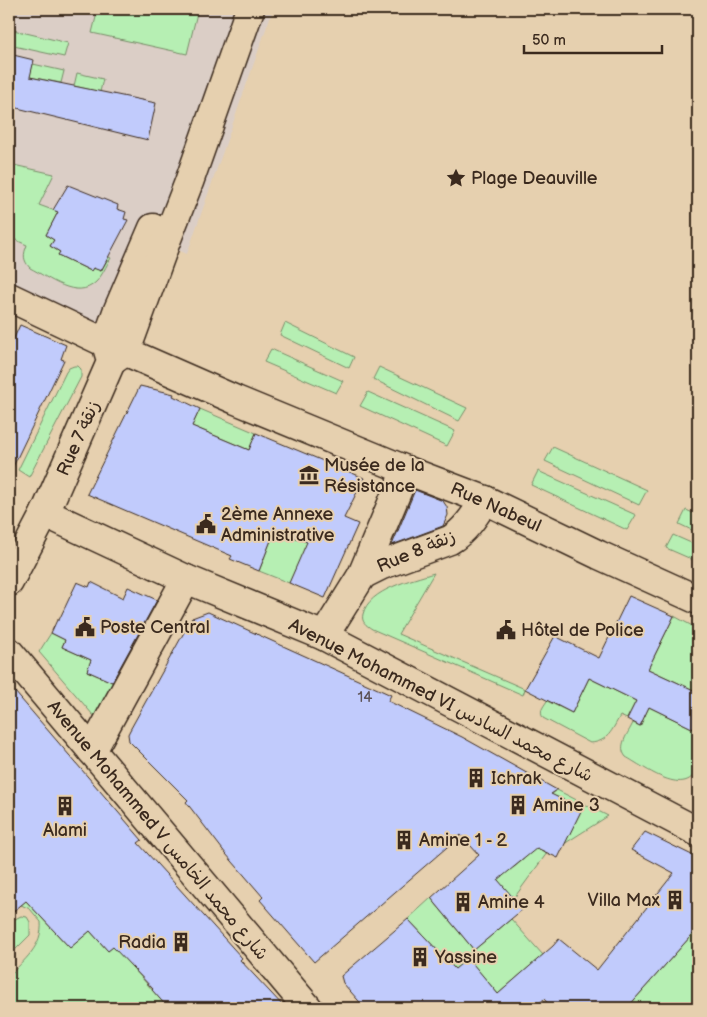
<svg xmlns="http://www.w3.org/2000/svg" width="707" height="1017" font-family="'Balsamiq Sans','Playpen Sans Arabic',sans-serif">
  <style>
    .built { fill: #dbcec6 }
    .green { fill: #b6efb3; stroke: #788c68 }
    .building { fill: #c1cbfc; stroke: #3b2a1e }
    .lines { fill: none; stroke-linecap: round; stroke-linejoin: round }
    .minor-casing { stroke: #3b2a1e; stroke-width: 31 }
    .minor { stroke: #e6d0af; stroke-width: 28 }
    .labels { text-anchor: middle; stroke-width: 4; stroke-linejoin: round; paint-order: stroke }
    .number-label { font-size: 15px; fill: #5c5256 }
    .poi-label { font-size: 18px; fill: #3b2a1e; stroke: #e6d0af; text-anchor: start }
    .street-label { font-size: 18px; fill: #3b2a1e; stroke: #e6d0af }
  </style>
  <rect width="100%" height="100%" fill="#e6d0af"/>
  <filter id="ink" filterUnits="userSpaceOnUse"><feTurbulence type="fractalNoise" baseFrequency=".02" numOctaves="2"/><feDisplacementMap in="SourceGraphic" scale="10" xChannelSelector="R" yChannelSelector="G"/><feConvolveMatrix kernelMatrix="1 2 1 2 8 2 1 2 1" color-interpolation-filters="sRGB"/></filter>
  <g filter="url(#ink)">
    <!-- built -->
    <path class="built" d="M9,9H273L187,254L165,244L126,351L9,297Z"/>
    <!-- green -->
    <g class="green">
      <path d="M98,9H198L187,54L92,33Z"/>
      <path d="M9,29L68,43L64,57L9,45Z"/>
      <path d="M33,64L64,71L61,83L29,77Z"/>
      <path d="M77,73L103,79L100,92L74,86Z"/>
      <path d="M9,164L54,174L39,205L58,212L46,235L54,240L50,246L60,252L58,255L91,271L93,267L101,271L109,257L111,258C106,266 102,276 96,282C77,301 48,277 30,268C23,260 23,255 27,245L9,237Z"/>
      <path d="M285,323L354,357L349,368L280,335Z"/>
      <path d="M271,349L343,381L336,393L264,362Z"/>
      <path d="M74,366H78L81,369V377L29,477L18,470L66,372L69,368Z"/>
      <path d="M379,367L467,408L459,421L373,379Z"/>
      <path d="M368,392L455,431L447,446L360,406Z"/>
      <path d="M200,409L256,433L249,450L192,426Z"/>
      <path d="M553,447L647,490L639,505L545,461Z"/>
      <path d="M538,471L636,515L627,530L531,485Z"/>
      <path d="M686,510L698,515V533L679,524Z"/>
      <path d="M275,530L315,545L289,583L259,571Z"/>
      <path d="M673,535L698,546V562L666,548Z"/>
      <path d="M434,573L398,634L525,689L523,695L372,629C366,625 361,622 363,614C369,589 412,580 434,573Z"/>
      <path d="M674,616L698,629V692L648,669Z"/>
      <path d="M51,633L65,640L62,647L91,660L87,671L119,685L98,716L93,715L39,652Z"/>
      <path d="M589,678L636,701L627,719L620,716C612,730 608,742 590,743L543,718C539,711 543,707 547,701L572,713Z"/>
      <path d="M649,707L698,731C698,742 701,757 698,766C688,801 644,767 626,757C617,746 628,734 633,723L640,726Z"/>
      <path d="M557,790L608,816L564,844L582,809L554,796L530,845L547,853L514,898L498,910V880L509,864L513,868L524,859L506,833Z"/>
      <path d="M431,898L474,950L511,919L543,955L498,994L468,959L455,969L408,919Z"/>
      <path d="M26,901L70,948L90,931L108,951L114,946L168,1008H9V976C24,960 43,946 41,922L30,909L21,905Z"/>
      <path d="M21,916L27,917L30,922V935L9,956V922Z"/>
      <path d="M698,928V1008H627Z"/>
    </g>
    <!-- building -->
    <g class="building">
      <path d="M9,54L34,60L30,77L156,103L148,140L9,106Z"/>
      <path d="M68,185L118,205L117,209L126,212L124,219L128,220L101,271L93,268L91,271L58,255L60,252L50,246L54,240L46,235L58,212L53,210Z"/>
      <path d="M20,325L66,345L61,359L64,360L9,475V349Z"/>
      <path d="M140,386L174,394L173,396L200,409L192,426L249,450L256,433L364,478L344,518L358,524L325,598L289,583L307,542L275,530L259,571L230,559L232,556L87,494Z"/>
      <path d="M415,490L443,501L447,507L448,515L443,526L392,545Z"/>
      <path d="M77,582L89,587L91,582L123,598L128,587L157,600L112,682L87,671L91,660L62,647L65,640L51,633L57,620H59Z"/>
      <path d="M629,596L674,616L648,669L698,692V731L649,707L640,726L627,719L636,701L589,678L572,713L525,689L555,636L599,658Z"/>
      <path d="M208,612L391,695L388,701L462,737L557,790L551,794L582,809L558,858L537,848L498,880L523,909L474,950L431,898L479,855L461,835L314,962L260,900L263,897L226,854L186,802L188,800L129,741L128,734L130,730L192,618Z"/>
      <path d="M9,685L142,840L138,843L242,958L240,960L285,1008H168L152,990L153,989L113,947L108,951L90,931L70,948L26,901L9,915Z"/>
      <path d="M645,832L698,858V928L627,1008H552L544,999L534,1008H365L343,983L341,976L408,919L455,969L468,958L498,994L553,946L559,939L597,970L674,873L631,850Z"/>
    </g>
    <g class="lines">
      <defs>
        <g id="minor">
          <path d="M9,297L106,343L236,400L406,470L485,500L599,555L698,600"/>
          <path d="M111,361L106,343L117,312L153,228"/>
          <path d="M112,361L126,351L165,244L189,182L250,9"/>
          <path d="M45,513L186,579L324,636L698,832"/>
          <path d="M362,575L382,565L450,540C466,530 475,515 485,500"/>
          <path d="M9,582L45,513L111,362"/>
          <path d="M324,636L362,575L406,470"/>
          <path d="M9,652L308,1008"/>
          <path d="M92,751L186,579"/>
        </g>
      </defs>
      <!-- minor casing -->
      <use href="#minor" class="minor-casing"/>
      <!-- minor -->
      <use href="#minor" class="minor"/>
    </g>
  </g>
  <!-- icons -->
  <defs>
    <symbol id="sight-bare" viewBox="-9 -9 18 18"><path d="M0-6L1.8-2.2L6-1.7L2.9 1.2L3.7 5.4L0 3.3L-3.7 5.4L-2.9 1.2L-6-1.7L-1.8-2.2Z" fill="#3b2a1e" stroke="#e6d0af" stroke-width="2.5" paint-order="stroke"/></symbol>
    <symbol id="museum-bare" viewBox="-9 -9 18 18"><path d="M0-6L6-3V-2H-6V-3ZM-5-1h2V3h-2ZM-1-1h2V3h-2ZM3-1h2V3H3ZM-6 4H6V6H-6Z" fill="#3b2a1e" stroke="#e6d0af" stroke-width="2.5" paint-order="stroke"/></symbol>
    <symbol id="civic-bare" viewBox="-9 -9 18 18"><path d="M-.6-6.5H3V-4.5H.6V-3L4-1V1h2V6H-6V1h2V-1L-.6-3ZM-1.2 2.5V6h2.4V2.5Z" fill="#3b2a1e" stroke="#e6d0af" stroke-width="2.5" paint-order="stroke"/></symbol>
    <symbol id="building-bare" viewBox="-9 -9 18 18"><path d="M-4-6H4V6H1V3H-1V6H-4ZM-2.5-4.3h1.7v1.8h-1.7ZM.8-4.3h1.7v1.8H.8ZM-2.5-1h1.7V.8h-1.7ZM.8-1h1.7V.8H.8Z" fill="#3b2a1e" stroke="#e6d0af" stroke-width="2.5" paint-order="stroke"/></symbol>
  </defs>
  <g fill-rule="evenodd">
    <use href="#sight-bare" x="442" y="164" width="28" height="28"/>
    <use href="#museum-bare" x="295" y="461" width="28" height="28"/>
    <use href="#civic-bare" x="192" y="510" width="28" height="28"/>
    <use href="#civic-bare" x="71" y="613" width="28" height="28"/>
    <use href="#civic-bare" x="492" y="616" width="28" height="28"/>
    <use href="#building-bare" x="462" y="764" width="28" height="28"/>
    <use href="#building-bare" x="504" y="791" width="28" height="28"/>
    <use href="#building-bare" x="51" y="792" width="28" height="28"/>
    <use href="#building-bare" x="390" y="826" width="28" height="28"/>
    <use href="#building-bare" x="661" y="886" width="28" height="28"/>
    <use href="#building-bare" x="449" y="888" width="28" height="28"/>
    <use href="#building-bare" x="167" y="928" width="28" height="28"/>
    <use href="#building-bare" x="406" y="943" width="28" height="28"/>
  </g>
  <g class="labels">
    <!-- number labels -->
    <g class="number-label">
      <text x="365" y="702">14</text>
    </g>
    <!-- poi labels -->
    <g class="poi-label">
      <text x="471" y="184">Plage Deauville</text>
      <text x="324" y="471">Musée de la<tspan x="324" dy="21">Résistance</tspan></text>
      <text x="221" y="520">2ème Annexe<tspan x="221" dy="21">Administrative</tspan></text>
      <text x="100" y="633">Poste Central</text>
      <text x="521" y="636">Hôtel de Police</text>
      <text x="491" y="784">Ichrak</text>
      <text x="533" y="811">Amine 3</text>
      <text x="65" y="836" text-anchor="middle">Alami</text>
      <text x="419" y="846">Amine 1 - 2</text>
      <text x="660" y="906" text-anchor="end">Villa Max</text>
      <text x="478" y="908">Amine 4</text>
      <text x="166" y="948" text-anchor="end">Radia</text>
      <text x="435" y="963">Yassine</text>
    </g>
    <!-- street labels -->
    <g class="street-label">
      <text transform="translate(78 438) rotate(-66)" y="6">Rue 7 زنقة</text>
      <text transform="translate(496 507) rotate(24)" y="6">Rue Nabeul</text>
      <text transform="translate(416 551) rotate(-23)" y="6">Rue 8 زنقة</text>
      <text transform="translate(441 700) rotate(27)" y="6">Avenue Mohammed VI شارع محمد السادس</text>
      <text transform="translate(158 830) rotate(50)" y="6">Avenue Mohammed V شارع محمد الخامس</text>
    </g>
  </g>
  <!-- margin -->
  <rect width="707" height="1017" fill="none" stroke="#e6d0af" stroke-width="30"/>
  <rect x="15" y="15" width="677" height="987" fill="none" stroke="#3b2a1e" stroke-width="2" filter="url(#ink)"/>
  <!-- scale -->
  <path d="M524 45v8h138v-8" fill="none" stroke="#3b2a1e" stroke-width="2.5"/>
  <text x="532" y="45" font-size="15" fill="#3b2a1e" stroke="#e6d0af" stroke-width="4" paint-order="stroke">50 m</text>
</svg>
